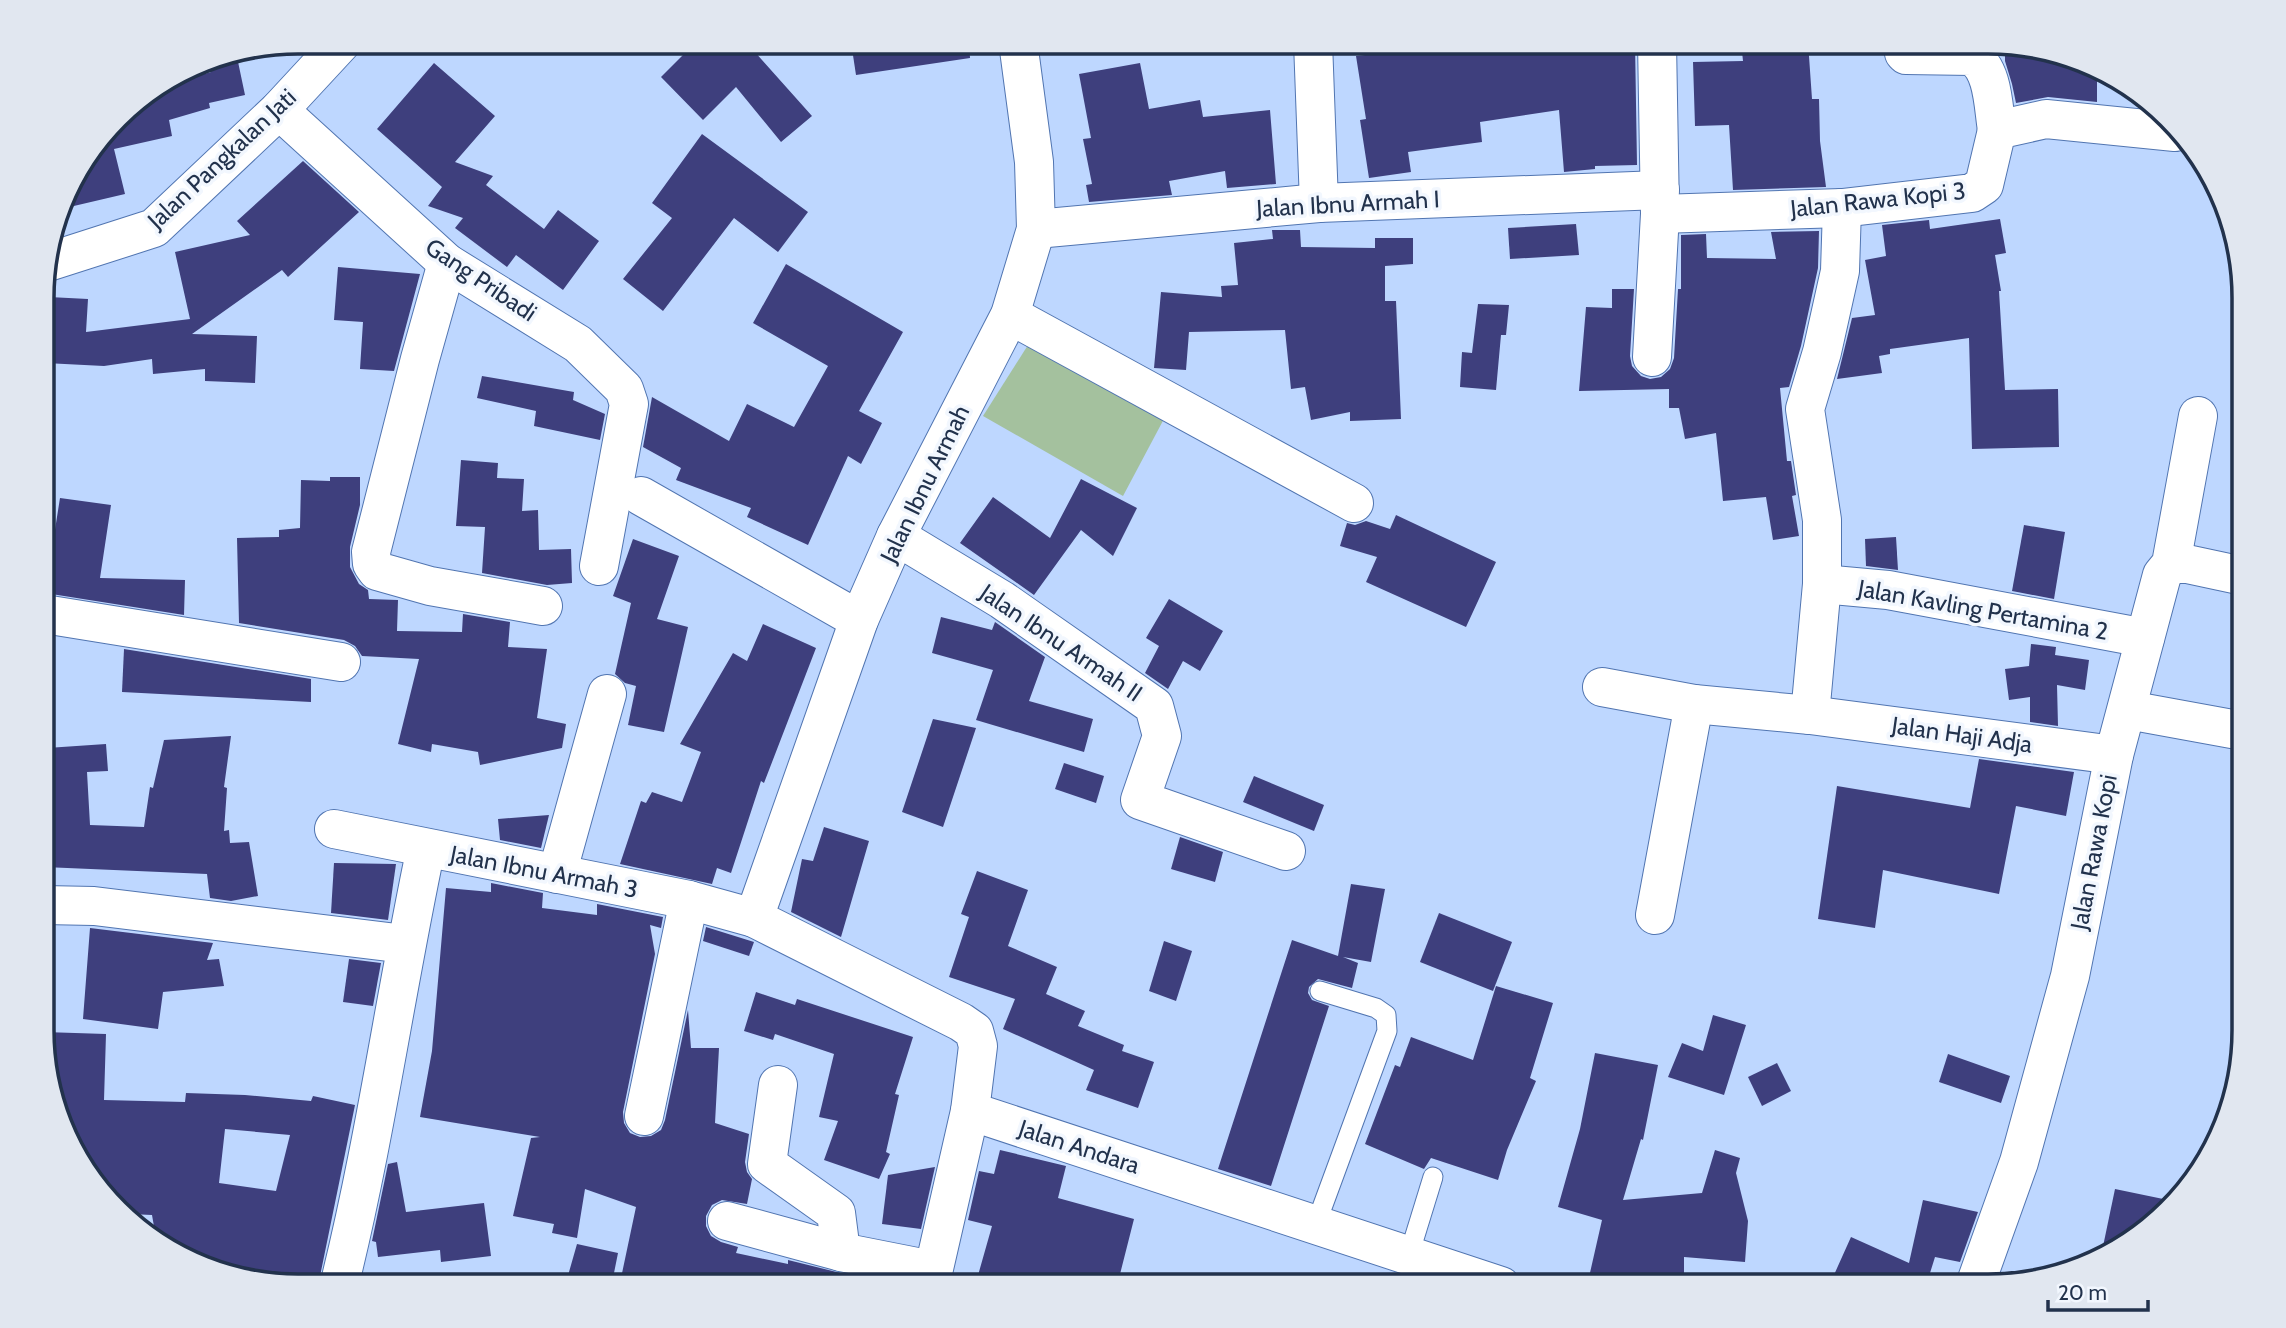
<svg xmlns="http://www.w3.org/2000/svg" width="2286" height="1328" font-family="Cabin,sans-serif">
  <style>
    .garden { fill: #a4c19e }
    .building { fill: #3e3f7d; fill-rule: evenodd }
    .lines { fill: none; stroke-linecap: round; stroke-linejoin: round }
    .service-casing { stroke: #5175b1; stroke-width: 21 }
    .minor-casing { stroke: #5175b1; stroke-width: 40 }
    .tertiary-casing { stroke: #5175b1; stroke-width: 40 }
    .secondary-casing { stroke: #5175b1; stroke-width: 40 }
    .service { stroke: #fff; stroke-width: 19 }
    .minor { stroke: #fff; stroke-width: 38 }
    .tertiary { stroke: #fff; stroke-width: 38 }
    .secondary { stroke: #fff; stroke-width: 38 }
    .labels { text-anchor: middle; stroke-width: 7; stroke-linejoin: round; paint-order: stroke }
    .street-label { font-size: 24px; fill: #22324c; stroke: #f2f7fe }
    .rim { fill: none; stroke: #22324c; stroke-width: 3.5 }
  </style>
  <rect width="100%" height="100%" fill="#bed7ff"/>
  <!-- garden -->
  <path class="garden" d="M1028,345L1165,417L1123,496L983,416Z"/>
  <!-- building -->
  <g class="building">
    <path d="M696,42H746L812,116L781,142L736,87L703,120L661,77Z"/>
    <path d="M851,42H969L970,58L856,75Z"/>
    <path d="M1363,42H1402L1404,51L1470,42H1635L1637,165L1595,166V169L1564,172L1559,110L1480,122L1482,142L1408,152L1411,172L1369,178L1360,120L1366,119L1356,56L1365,55Z"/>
    <path d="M1741,42H1808L1812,99H1819L1820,141L1826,187L1733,190L1729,125L1695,126L1693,62L1743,61Z"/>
    <path d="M2005,46L2097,71V102L2048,97L2016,103L2012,84L2005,61Z"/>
    <path d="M237,57L245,95L209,103L210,108L169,120L172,136L114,149L125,194L61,209L69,185L129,106L158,88L211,72L209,63Z"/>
    <path d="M434,63L495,116L455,162L493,176L486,185L544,229L558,210L599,241L563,290L516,255L507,267L455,228L463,218L428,206L442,187L377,129Z"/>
    <path d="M1140,63L1149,109L1200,100L1203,117L1270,110L1276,184L1227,188L1225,171L1169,181L1172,195L1089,202L1086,185L1092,184L1083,139L1091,138L1079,74Z"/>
    <path d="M702,134L808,212L778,252L734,218L663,311L623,279L672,218L652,203Z"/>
    <path d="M303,161L359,212L288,277L282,270L192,334L257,336L255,383L205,381V369L153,374L152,359L104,366L45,363L49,297L88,299L86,332L190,319L175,252L250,235L237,221Z"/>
    <path d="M2000,219L2006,253L1995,255L2001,291H1999L2005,390L2058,389L2059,447L1972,449L1969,338L1890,349V354L1879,356L1882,373L1837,379L1852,318L1875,315L1865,260L1886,256L1882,225L1929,220L1930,229Z"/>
    <path d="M1576,224L1579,255L1510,259L1508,228Z"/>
    <path d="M1272,230H1300L1301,247L1375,248V238H1413V264L1385,266V301H1396L1401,419L1350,421V412L1311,420L1305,387L1291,389L1285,330L1189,332L1186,370L1154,368L1161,292L1222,297L1221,286L1238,285L1234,243L1273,239Z"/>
    <path d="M1819,231L1818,268L1801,346L1789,387L1780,388L1787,461H1791L1796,495L1792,496L1799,536L1773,540L1766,497L1723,501L1716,433L1685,439L1679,408H1669V389L1579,391L1586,307L1612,308V289H1634L1630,356L1632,366L1641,376L1650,379L1661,377L1670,369L1674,358L1678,289H1681V235L1706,234L1707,258L1776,259L1771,232Z"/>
    <path d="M786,264L903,332L859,411L882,423L861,464L848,456L808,545L747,517L751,508L676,480L681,468L643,447L652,397L729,441L747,404L794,427L828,366L753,323Z"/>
    <path d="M338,267L420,274L394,371L360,369L363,322L334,320Z"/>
    <path d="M1478,304L1509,305L1506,335H1501L1496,390L1460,387L1462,352L1472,353Z"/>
    <path d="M482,376L574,392L573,400L605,414L600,440L534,426L536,411L477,398Z"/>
    <path d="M461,460L498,463L497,478L524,479L522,511L538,510L539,550L571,549L572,583L547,585L482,573L485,527L456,526Z"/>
    <path d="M330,477H360V505L350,547V567L359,584L368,590L369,599L398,600L397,631L462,632L463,614L510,622L508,647L547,649L537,718L566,724L562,748L480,765L478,752L432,744L431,752L398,744L419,659L362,656L355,646L344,640L239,623L237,538L279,537V530L300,528L301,480L330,481Z"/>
    <path d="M1081,479L1137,508L1113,556L1081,530L1034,595L960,543L993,497L1050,538Z"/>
    <path d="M60,498L111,505L100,578L185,580L184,615L45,593Z"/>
    <path d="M1396,515L1496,562L1466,627L1366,582L1377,557L1340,546L1347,523L1355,525L1366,521L1390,529Z"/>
    <path d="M2024,525L2065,532L2054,599L2012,591Z"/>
    <path d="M1896,537L1898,570L1866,566L1865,539Z"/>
    <path d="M633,539L679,556L657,619L688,627L664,732L628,725L636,686L625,683L615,674L631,603L613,596Z"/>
    <path d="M1169,599L1223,631L1200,671L1183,661L1168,689L1145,673L1159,646L1146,638Z"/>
    <path d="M941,617L992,630L995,622L1045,657L1029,701L1093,719L1084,752L976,720L993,670L932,653Z"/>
    <path d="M763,624L816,648L764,783L761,781L731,873L717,868L712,884L620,864L641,801L646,803L652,792L682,802L701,752L680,744L733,653L747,661Z"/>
    <path d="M2031,644L2056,647L2055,655L2089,660L2085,690L2057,685L2058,726L2030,722V697L2009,700L2005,669L2029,666Z"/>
    <path d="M124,649L311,679V702L122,692Z"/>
    <path d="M933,719L976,728L943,827L902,812Z"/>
    <path d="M231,736L224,787L227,788L224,831L229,830L230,843L249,842L258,896L231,901L210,898L207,874L44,867V782H50L47,748L106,744L108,771L87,772L90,825L144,827L150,787L153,788L164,740Z"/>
    <path d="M1979,759L2074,772L2066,816L2016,806L1999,894L1883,870L1875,928L1818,919L1837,786L1970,808Z"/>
    <path d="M1064,763L1104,776L1096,803L1055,789Z"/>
    <path d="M1254,776L1324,805L1314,831L1243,802Z"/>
    <path d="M549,815L541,848L500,840L498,819Z"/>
    <path d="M824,827L869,841L841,937L791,912L802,859L813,861Z"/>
    <path d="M1180,837L1223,852L1215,882L1171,869Z"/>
    <path d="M334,863L396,864L388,920L331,913Z"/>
    <path d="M977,871L1028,890L1008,946L1057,967L1046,994L1085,1011L1078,1026L1124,1045L1122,1051L1154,1062L1138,1108L1086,1090L1094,1070L1003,1029L1015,999L949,977L969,917L961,914Z"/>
    <path d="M491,883L543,893L542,908L597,915V904L663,917L661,928L650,925L655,954L623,1112L624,1123L630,1133L640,1137L651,1136L661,1130L665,1120L688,1010L691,1048H719L715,1123L749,1134L745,1162L747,1172L752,1179L747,1204L722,1200L712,1205L706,1216V1226L711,1236L721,1242L738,1247L736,1253L788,1264V1260L869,1280V1286H661L621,1278L636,1207L585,1189L577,1238L552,1233L554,1224L513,1216L531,1138L540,1137L420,1117L432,1051L446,888L491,892Z"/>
    <path d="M1351,884L1385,889L1371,962L1343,957L1358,963L1352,988L1318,979L1309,987L1308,993L1312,1000L1329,1006L1271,1186L1218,1169L1292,940L1338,956Z"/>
    <path d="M1439,913L1512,942L1493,991L1420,962Z"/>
    <path d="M706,927L754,942L749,956L703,941Z"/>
    <path d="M90,928L213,943L207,960L219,959L224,986L163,992L158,1029L83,1019Z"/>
    <path d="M1164,941L1192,951L1176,1001L1149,991Z"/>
    <path d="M349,959L381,963L373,1006L343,1002Z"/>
    <path d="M1496,986L1553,1003L1530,1078L1536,1081L1507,1150L1498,1180L1431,1158L1424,1169L1365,1144L1395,1065L1400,1067L1411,1037L1473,1060Z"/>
    <path d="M756,992L795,1005L797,999L913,1037L895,1094L899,1095L886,1152L890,1154L879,1179L824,1160L838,1121L819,1117L834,1054L775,1034L773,1040L744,1031Z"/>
    <path d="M1713,1015L1746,1025L1724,1095L1668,1077L1682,1043L1703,1051Z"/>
    <path d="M44,1032L106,1034L104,1100L185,1102L186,1093L245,1095L311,1101L313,1096L355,1105L318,1286H298L170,1251L156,1238L152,1215L130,1214L85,1172L44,1063ZM225,1129L290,1135L276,1191L219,1183Z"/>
    <path d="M1595,1053L1658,1065L1643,1140L1641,1139L1623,1200L1702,1193L1715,1150L1740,1158L1736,1173L1748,1221L1745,1262L1684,1257V1281L1655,1282L1654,1286H1587L1602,1220L1558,1207L1580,1129Z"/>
    <path d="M1948,1054L2010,1076L2001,1103L1939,1082Z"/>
    <path d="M1777,1063L1791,1091L1762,1106L1748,1077Z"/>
    <path d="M1000,1150L1066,1166L1058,1198L1134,1219L1117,1286H975L992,1226L968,1220L979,1171L994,1174Z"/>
    <path d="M397,1162L406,1212L484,1203L491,1256L441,1262L440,1250L378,1257L376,1242L372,1241L388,1164Z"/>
    <path d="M935,1167L921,1229L882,1224L888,1175Z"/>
    <path d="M2115,1189L2168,1200L2116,1251L2101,1256Z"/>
    <path d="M1923,1200L1978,1212L1960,1262L1935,1257L1930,1273L1954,1283V1285L1829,1286L1851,1237L1909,1263Z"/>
    <path d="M577,1244L618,1253L613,1278L607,1277L605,1286H565Z"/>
  </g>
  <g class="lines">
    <defs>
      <g id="service">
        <path d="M1316,1224L1387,1031L1386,1015L1376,1008L1320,991"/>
        <path d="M1409,1255L1433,1177"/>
      </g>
      <g id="minor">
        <path d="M1313,42L1319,203"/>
        <path d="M1902,42L1904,53L1906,55L1972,56C1994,70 1993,107 1997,130"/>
        <path d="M279,110L447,263L578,344L624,389L629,404L599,566"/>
        <path d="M1660,214L1842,208L1972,193L1984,185L1997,130L2046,119L2175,132"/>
        <path d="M1036,229L1319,203L1660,190"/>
        <path d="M447,263L420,359L371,552L372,564L377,571L430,586L543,606"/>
        <path d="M1010,315L1354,503"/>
        <path d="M1652,357L1660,214L1657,42"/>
        <path d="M641,496L859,620"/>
        <path d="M896,536L1002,600L1154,706L1162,736L1140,800L1286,851"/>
        <path d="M2171,564H2187L2243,576"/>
        <path d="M1822,584L1888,590L2145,638"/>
        <path d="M44,614L341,662"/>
        <path d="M1602,687L1694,704L1810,715L2114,755"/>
        <path d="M2128,710L2243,731"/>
        <path d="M1810,715L1822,584V520L1805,409L1822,352L1840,271L1842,208"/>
        <path d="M334,829L689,900L754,918"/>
        <path d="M557,874L607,694"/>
        <path d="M44,905L94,906L405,944"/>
        <path d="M1655,915L1694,704"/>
        <path d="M778,1085L767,1164L836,1213L841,1252"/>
        <path d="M644,1116L689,900"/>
        <path d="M727,1221L841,1252L932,1270"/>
        <path d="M1975,1285L2019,1162L2070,976L2114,755L2162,575L2171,564L2198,416"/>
        <path d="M339,1286C375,1142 395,994 426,848"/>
        <path d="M930,1286L970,1111"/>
      </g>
      <path id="tertiary" d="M1018,42L1034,162L1036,229L1010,315L896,536L859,620L754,918L961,1022L974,1031L978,1046L970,1111L1501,1286"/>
      <path id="secondary" d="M45,263L154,228L279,110L342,42"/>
    </defs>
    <!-- service casing -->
    <use href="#service" class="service-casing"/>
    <!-- minor casing -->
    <use href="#minor" class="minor-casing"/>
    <!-- tertiary casing -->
    <use href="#tertiary" class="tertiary-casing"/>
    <!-- secondary casing -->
    <use href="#secondary" class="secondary-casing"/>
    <!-- service -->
    <use href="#service" class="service"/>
    <!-- minor -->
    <use href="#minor" class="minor"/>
    <!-- tertiary -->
    <use href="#tertiary" class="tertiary"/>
    <!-- secondary -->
    <use href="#secondary" class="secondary"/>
  </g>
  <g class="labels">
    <!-- street labels -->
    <g class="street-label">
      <text transform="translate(222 159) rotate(-43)" y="8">Jalan Pangkalan Jati</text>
      <text transform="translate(1878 200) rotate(-6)" y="8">Jalan Rawa Kopi 3</text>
      <text transform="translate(1348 204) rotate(-3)" y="8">Jalan Ibnu Armah I</text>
      <text transform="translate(481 280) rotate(34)" y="8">Gang Pribadi</text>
      <text transform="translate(925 484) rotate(-64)" y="8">Jalan Ibnu Armah</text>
      <text transform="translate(1983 610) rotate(10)" y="8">Jalan Kavling Pertamina 2</text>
      <text transform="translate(1061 643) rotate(34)" y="8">Jalan Ibnu Armah II</text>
      <text transform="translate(1962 735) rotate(8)" y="8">Jalan Haji Adja</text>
      <text transform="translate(2094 852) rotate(-79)" y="8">Jalan Rawa Kopi</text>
      <text transform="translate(544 872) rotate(11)" y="8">Jalan Ibnu Armah 3</text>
      <text transform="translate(1079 1147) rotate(18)" y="8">Jalan Andara</text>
    </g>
  </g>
  <!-- crop -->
  <path d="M0 0H2286V1328H0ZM298 54H1988A244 244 0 0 1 2232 298V1030A244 244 0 0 1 1988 1274H298A244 244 0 0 1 54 1030V298A244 244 0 0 1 298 54Z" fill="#e1e7f0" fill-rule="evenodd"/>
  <path class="rim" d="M298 54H1988A244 244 0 0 1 2232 298V1030A244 244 0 0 1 1988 1274H298A244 244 0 0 1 54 1030V298A244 244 0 0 1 298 54Z"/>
  <!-- scale -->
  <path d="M2048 1300v10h100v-10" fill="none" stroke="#22324c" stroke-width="3.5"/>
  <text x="2058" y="1300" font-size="21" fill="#22324c" stroke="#f2f7fe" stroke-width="5" paint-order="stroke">20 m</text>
</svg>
